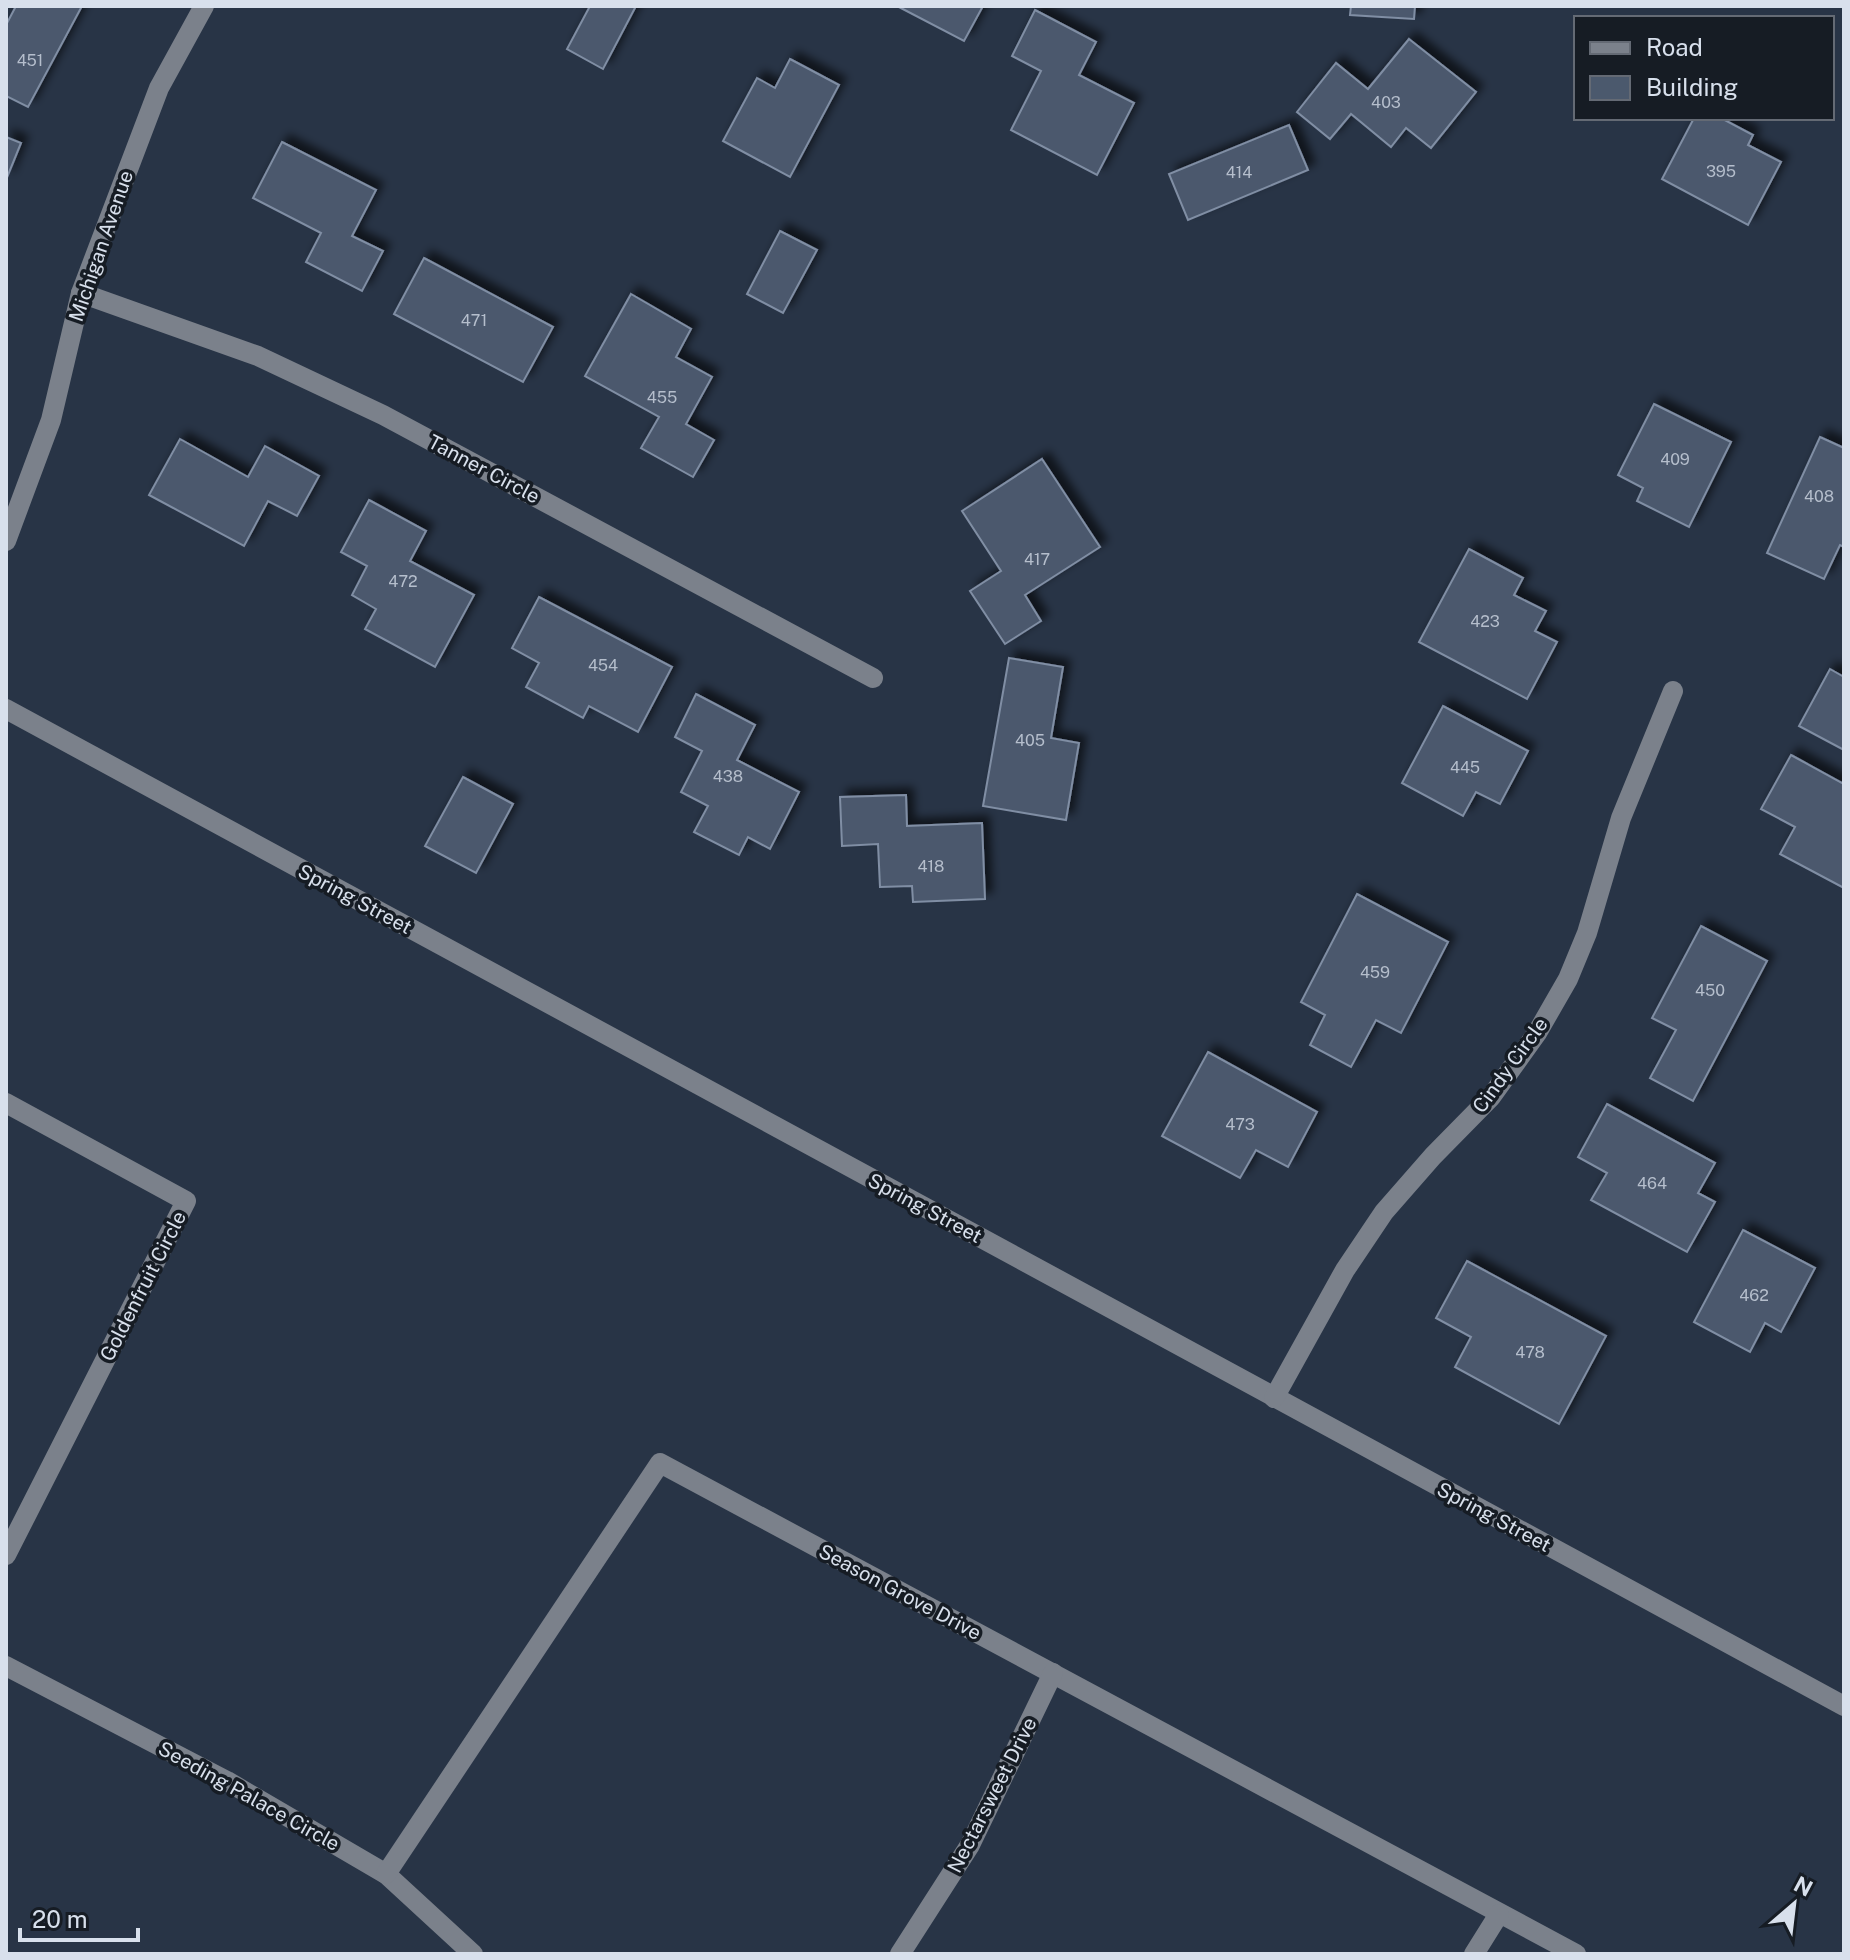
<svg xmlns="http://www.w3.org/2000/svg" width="1850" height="1960" font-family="'Public Sans',sans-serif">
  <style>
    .building { fill: #4b596d; stroke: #808ea4; stroke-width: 2; filter: url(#shadow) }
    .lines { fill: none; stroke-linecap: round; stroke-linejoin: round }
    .minor { stroke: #7b818b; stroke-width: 20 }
    .labels { text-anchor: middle; stroke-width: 7; stroke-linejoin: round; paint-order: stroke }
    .number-label { font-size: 16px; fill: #b5becc }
    .street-label { font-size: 20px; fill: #d8e0ec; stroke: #161c24 }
  </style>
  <defs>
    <filter id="shadow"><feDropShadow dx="7" dy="-7" stdDeviation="4" flood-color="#0009"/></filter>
  </defs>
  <rect width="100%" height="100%" fill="#283446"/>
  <!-- building -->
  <g class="building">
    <path d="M16,6H82L28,107L6,96V25Z"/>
    <path d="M590,6H636L603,69L567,49Z"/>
    <path d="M897,6H983L964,41Z"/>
    <path d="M1351,6H1415L1414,19L1350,15Z"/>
    <path d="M1035,10L1096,42L1079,75L1134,103L1097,175L1011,130L1041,71L1012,56Z"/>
    <path d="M1409,39L1476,92L1431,148L1406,128L1391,147L1351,114L1330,139L1297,112L1336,63L1368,89Z"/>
    <path d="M790,59L839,85L790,177L723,141L757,78L775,88Z"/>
    <path d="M1694,118H1721L1753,135L1748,145L1781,162L1748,225L1662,179Z"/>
    <path d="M1289,125L1308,170L1188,220L1169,174Z"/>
    <path d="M6,137L21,143L6,180Z"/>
    <path d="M282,142L376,190L352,236L383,251L362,291L306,262L321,233L253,198Z"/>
    <path d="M780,231L817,250L783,313L747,294Z"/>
    <path d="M424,258L553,327L523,382L394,314Z"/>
    <path d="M631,294L691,329L676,357L712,377L686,424L714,440L693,477L641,448L659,417L585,376Z"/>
    <path d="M1654,404L1731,442L1689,527L1637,501L1643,488L1618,475Z"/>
    <path d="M1820,437L1844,448V547L1840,545L1824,579L1767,553Z"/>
    <path d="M180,439L248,477L265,446L319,476L297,516L268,501L244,546L149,495Z"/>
    <path d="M1042,459L1100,547L1025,595L1041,621L1005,644L970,591L1001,571L962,511Z"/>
    <path d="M369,500L426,531L410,561L474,595L435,667L365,629L376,609L352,595L367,566L341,552Z"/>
    <path d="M1469,549L1523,578L1514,595L1546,611L1535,631L1557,642L1527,699L1419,642Z"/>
    <path d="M539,597L672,667L638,732L589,706L583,718L526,687L539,663L512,648Z"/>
    <path d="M1009,658L1063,667L1051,738L1079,743L1066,820L983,806Z"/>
    <path d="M1830,669L1844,677V750L1799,726Z"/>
    <path d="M696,694L755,725L737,760L799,792L770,849L748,837L739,855L694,832L708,806L681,792L702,751L675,737Z"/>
    <path d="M1443,706L1528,751L1500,804L1476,792L1463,816L1402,783Z"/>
    <path d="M1791,755L1844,784V888L1780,854L1795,827L1761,809Z"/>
    <path d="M463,777L513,804L476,873L425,846Z"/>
    <path d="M906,795L907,826L982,823L985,899L913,902L912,886L880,887L878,844L842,846L840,797Z"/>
    <path d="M1357,894L1448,942L1401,1033L1376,1020L1351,1067L1310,1045L1325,1015L1301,1002Z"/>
    <path d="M1701,926L1767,961L1693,1101L1650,1078L1676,1030L1652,1018Z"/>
    <path d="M1208,1052L1317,1112L1288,1167L1256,1150L1240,1178L1162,1136Z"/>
    <path d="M1607,1104L1715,1163L1698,1193L1715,1202L1687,1252L1591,1200L1607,1173L1578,1157Z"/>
    <path d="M1743,1230L1815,1268L1781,1332L1765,1323L1750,1352L1694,1322Z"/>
    <path d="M1467,1261L1606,1336L1559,1424L1455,1367L1471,1337L1436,1318Z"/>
  </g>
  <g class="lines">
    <!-- minor -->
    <g class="minor">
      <path d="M81,293L258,356L383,415L873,678"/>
      <path d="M6,541L51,420L81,293L159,88L204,6"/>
      <path d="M6,709L1844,1706"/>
      <path d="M6,1103L186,1201L6,1555"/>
      <path d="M1274,1398L1345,1270L1384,1212L1433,1156L1491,1097L1537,1033L1568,979L1587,933L1621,818L1673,691"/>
      <path d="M6,1666L227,1781L386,1874L473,1954"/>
      <path d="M386,1874L660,1463L1576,1954"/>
      <path d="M900,1954L970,1845L1053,1673"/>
      <path d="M1474,1954L1499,1914"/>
    </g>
  </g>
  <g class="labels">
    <!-- number labels -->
    <g class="number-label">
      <text x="30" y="66">451</text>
      <text x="1386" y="108">403</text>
      <text x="1721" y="177">395</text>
      <text x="1239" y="178">414</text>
      <text x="474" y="326">471</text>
      <text x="662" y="403">455</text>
      <text x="1675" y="465">409</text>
      <text x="1819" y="502">408</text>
      <text x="1037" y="565">417</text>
      <text x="403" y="587">472</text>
      <text x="1485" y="627">423</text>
      <text x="603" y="671">454</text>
      <text x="1030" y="746">405</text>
      <text x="1465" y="773">445</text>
      <text x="728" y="782">438</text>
      <text x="931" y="872">418</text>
      <text x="1375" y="978">459</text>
      <text x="1710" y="996">450</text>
      <text x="1240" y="1130">473</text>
      <text x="1652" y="1189">464</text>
      <text x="1754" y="1301">462</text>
      <text x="1530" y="1358">478</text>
    </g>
    <!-- street labels -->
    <g class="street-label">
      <text transform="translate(101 246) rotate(-71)" y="7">Michigan Avenue</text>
      <text transform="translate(484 469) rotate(28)" y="7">Tanner Circle</text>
      <text transform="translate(355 899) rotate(28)" y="7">Spring Street</text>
      <text transform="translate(1510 1065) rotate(-54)" y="7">Cindy Circle</text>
      <text transform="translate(925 1208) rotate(28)" y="7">Spring Street</text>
      <text transform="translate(143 1286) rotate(-63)" y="7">Goldenfruit Circle</text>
      <text transform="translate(1494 1517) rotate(28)" y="7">Spring Street</text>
      <text transform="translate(900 1592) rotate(28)" y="7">Season Grove Drive</text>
      <text transform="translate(992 1795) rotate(-63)" y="7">Nectarsweet Drive</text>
      <text transform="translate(249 1796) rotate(29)" y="7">Seeding Palace Circle</text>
    </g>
  </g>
  <!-- border -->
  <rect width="1850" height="1960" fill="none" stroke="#d8e0ec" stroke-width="16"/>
  <!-- legend -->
  <rect x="1574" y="16" width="260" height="104" fill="#161c24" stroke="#646a74" stroke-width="2"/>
  <rect x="1590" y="42" width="40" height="12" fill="#7b818b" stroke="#646a74" stroke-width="2"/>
  <text x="1646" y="56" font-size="24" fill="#d8e0ec">Road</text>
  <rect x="1590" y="76" width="40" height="24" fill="#4b596d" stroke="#646a74" stroke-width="2"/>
  <text x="1646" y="96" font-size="24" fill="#d8e0ec">Building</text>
  <!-- north arrow -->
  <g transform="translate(1794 1904) rotate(28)" stroke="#161c24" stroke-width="6" paint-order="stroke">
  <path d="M0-6L14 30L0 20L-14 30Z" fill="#d8e0ec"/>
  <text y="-12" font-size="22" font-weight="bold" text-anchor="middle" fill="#d8e0ec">N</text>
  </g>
  <!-- scale -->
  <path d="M20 1928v12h118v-12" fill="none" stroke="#d8e0ec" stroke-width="4"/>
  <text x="32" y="1928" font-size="24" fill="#d8e0ec" stroke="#161c24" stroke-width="6" paint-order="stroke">20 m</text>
</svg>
